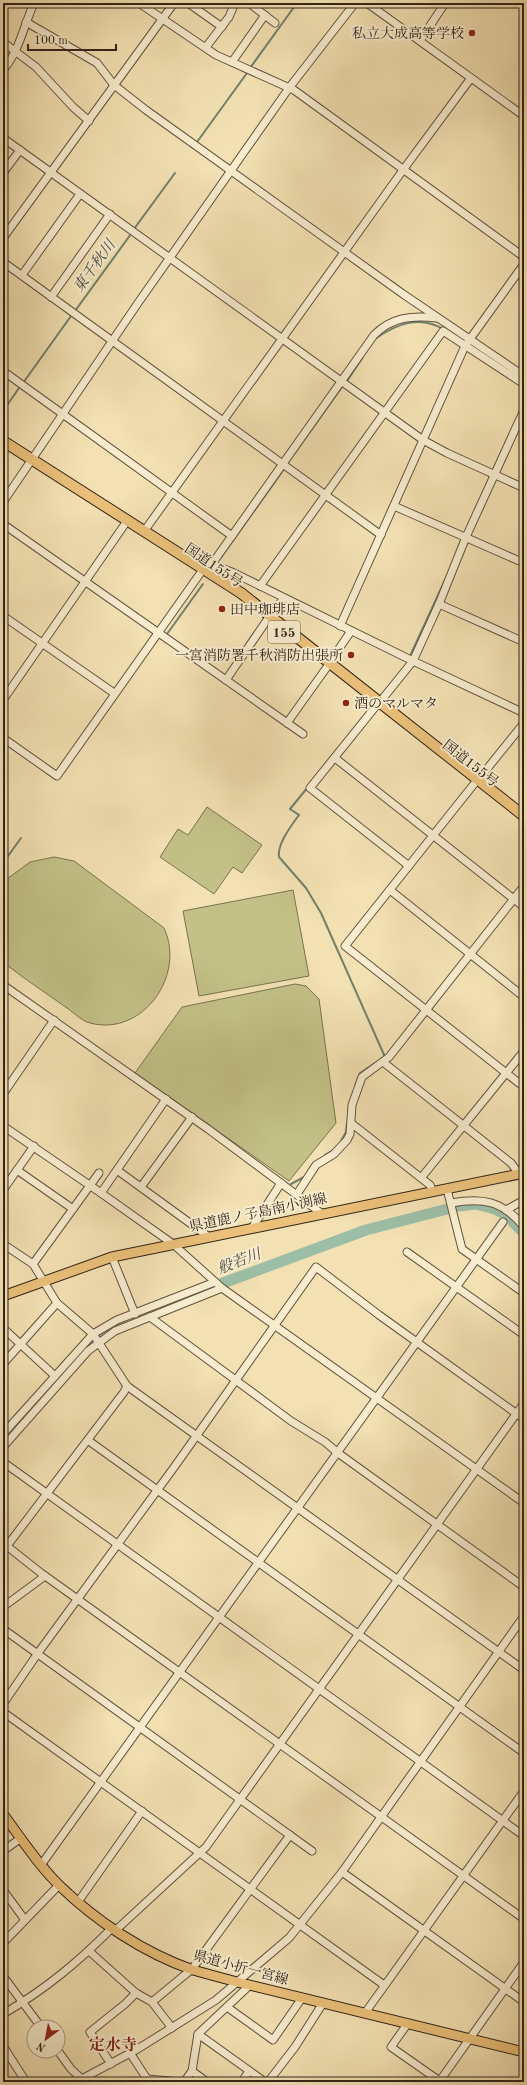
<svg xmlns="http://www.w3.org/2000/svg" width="527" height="2085" font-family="'Old Standard TT','Noto Serif JP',serif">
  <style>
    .green { fill: #c3c188; stroke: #7a7250 }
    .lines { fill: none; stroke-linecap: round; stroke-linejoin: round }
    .stream { stroke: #71806d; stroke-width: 2 }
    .river { stroke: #9dbea6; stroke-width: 11 }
    .minor-casing { stroke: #61523f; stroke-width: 9 }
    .major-casing { stroke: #302218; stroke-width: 11 }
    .highway-casing { stroke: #302218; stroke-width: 12 }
    .minor { stroke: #f7ecce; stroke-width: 7 }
    .major { stroke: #eac07a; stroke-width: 9 }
    .highway { stroke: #eac07a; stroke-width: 10 }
    .poi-dot { fill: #8f2418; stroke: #f7ecce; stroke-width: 1.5 }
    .labels { text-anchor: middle; stroke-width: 4; stroke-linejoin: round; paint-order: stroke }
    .shield { fill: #f7ecce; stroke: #6c5f4f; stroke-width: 1 }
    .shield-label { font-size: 13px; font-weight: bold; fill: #302218 }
    .poi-label { font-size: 14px; fill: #302218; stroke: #f7ecce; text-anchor: end }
    .street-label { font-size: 14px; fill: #302218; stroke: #f7ecce }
    .water-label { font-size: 15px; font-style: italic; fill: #515143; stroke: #f7ecce }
    .quarter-label { font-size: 16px; font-weight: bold; fill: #7a1f14; stroke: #f7ecce }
  </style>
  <rect width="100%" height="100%" fill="#f3e1b3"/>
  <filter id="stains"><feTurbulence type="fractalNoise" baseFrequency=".005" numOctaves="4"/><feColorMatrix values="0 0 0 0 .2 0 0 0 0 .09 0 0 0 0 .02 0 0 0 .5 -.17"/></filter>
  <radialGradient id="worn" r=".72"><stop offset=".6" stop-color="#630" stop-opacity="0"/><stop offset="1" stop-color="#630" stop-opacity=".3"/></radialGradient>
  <!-- green -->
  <g class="green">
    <path d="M207,807L262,845L242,873L233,867L214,894L160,857L178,829L188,835Z"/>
    <path d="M54,857L74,861L164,928C186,975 143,1037 90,1023C82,1021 74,1013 67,1008C46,993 23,978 3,962V882L30,862Z"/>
    <path d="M293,890L309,976L199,996L183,911Z"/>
    <path d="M295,984L306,986L319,999L336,1123L289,1181L135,1073L182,1007Z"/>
  </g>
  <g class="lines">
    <!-- stream -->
    <g class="stream">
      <path d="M250,68L297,3"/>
      <path d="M197,142L247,73"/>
      <path d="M134,229L175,173"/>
      <path d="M75,311L131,234"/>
      <path d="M375,339C396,324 419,315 443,329"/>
      <path d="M347,381L363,357"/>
      <path d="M23,383L71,316"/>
      <path d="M3,411L19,388"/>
      <path d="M287,464L342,387"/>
      <path d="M220,559L284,469"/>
      <path d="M167,634L203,584"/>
      <path d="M411,654L445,580"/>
      <path d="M308,787L290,809L299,815C291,826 277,844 279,857L306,888L321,913L385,1057"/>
      <path d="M3,863L21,838"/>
      <path d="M355,1086L360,1073L375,1063"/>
      <path d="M341,1141L346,1132L347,1123"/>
      <path d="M325,1155L335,1149"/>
      <path d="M291,1184L304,1177"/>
    </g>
    <!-- river -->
    <g class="river">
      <path d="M195,1296L223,1283L366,1230L459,1206L476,1204L495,1209L505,1214L524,1233"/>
      <path d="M78,1358L97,1339L120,1327"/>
    </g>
    <defs>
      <g id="minor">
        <path d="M139,3L216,55L294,90L524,257"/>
        <path d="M188,3L222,27"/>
        <path d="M249,3L275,23"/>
        <path d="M367,3L524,116"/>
        <path d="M26,22L97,63L114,85L146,110L403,294L524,376"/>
        <path d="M420,41L445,3"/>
        <path d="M3,42L36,67L73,107L89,121"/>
        <path d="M206,47L229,17L235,3"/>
        <path d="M232,62L265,15"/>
        <path d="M3,70C19,52 24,25 34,3"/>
        <path d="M3,138L423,440L447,453L524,488"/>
        <path d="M3,173L20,150"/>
        <path d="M3,238L174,3"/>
        <path d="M3,262L381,535"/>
        <path d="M22,275L80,194"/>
        <path d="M51,297L110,214"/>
        <path d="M3,371L232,536"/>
        <path d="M3,502L138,303L289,88L355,3"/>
        <path d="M394,506L524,563"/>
        <path d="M3,524L303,734"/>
        <path d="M145,530L403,170L471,78"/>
        <path d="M212,564L374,335C392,317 412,315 437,318"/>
        <path d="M260,586L443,331L524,384"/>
        <path d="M439,604L524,642"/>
        <path d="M271,615L284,598"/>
        <path d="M3,616L114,693"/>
        <path d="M340,626L465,346L524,264"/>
        <path d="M330,662L351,631"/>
        <path d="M226,680L267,620"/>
        <path d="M3,700L125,524"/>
        <path d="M380,702L413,661L439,604L466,537L524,410"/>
        <path d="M376,706L310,788L409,866"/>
        <path d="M287,723L327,667"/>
        <path d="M3,738L57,776L204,568L212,564L234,573L413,661L524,713"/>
        <path d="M335,758L524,907"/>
        <path d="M478,780L524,723"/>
        <path d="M474,784L345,946L524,1087"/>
        <path d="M390,890L524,997"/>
        <path d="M3,985L208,1129L321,1213"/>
        <path d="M383,1062L511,1163L519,1174"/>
        <path d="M3,1094L54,1020"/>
        <path d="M351,1123L430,1185L433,1192"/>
        <path d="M3,1126L101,1193L173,1244L222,1288L524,1503"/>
        <path d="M17,1170L73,1209"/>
        <path d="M117,1170L209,1237"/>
        <path d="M421,1178L524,1051"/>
        <path d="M141,1187L192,1117"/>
        <path d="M447,1189L462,1249L524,1293"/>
        <path d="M3,1190L34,1146"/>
        <path d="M101,1193L166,1099"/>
        <path d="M297,1194L316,1165L334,1154L347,1140L350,1134L352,1105L362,1077L389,1057L524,886"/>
        <path d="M451,1203C483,1197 503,1201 524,1227"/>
        <path d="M506,1210L524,1200"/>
        <path d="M252,1228L281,1183"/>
        <path d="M3,1244L33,1264L57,1303L93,1334L127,1386L524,1670"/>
        <path d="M407,1252L524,1335"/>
        <path d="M112,1257L135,1314"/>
        <path d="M33,1264L99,1173"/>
        <path d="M150,1317L291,1421L325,1442L338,1453L524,1587"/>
        <path d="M3,1328L55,1376"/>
        <path d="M3,1364L57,1303"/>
        <path d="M3,1434L93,1334L117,1320L215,1282"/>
        <path d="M89,1441L524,1753"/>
        <path d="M3,1447L88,1351L115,1331L222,1288"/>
        <path d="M3,1462L524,1836"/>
        <path d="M3,1543L41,1573L524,1919"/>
        <path d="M7,1546L124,1392L127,1386"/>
        <path d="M3,1607L45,1576"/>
        <path d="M3,1629L312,1851"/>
        <path d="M3,1704L38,1653L175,1466L316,1267L379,1315L524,1419"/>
        <path d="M3,1712L384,1985"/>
        <path d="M3,1851L21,1838"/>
        <path d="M41,1865L503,1222"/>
        <path d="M342,1872L524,2002"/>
        <path d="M3,1890L25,1920"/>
        <path d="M78,1902L142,1811"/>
        <path d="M116,1930L206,1847L524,1403"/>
        <path d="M3,1943L59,1885"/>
        <path d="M89,1951L136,1993L152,2002L172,2028"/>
        <path d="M3,1976L41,2027"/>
        <path d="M152,2002L192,1969L290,1835"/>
        <path d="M227,2007L273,2040L302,1998"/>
        <path d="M365,2013L524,1791"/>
        <path d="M3,2014C46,1989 78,1962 112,1928"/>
        <path d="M408,2023L391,2047L441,2082"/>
        <path d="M198,2034L265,2082"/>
        <path d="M3,2046L26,2082"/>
        <path d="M58,2051L71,2069L85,2082"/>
        <path d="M130,2053L147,2079L182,2082"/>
        <path d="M111,2064L90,2032L125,2004L136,1993"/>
        <path d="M192,2071L207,2082"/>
        <path d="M76,2082L136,2050L216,2000L289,1938L342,1872L524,1616"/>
        <path d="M184,2082L192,2071L198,2034L250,1985"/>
        <path d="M242,2082L249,2071"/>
        <path d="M268,2082L295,2047L323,2003"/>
        <path d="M439,2082L524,1962"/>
      </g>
      <g id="major">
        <path d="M3,1296L112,1257L524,1173"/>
        <path d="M3,1814C21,1838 38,1865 60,1886C96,1921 144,1953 193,1970C207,1974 222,1978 237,1982L524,2052"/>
      </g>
      <path id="highway" d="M3,441L241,593L524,816"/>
    </defs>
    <!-- minor casing -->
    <use href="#minor" class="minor-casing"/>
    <!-- major casing -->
    <use href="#major" class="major-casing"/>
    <!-- highway casing -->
    <use href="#highway" class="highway-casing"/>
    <!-- minor -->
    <use href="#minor" class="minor"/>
    <!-- major -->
    <use href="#major" class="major"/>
    <!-- highway -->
    <use href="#highway" class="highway"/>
  </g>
  <!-- markers -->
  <g class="poi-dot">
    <circle cx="472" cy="33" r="4"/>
    <circle cx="222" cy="609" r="4"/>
    <circle cx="351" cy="655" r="4"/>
    <circle cx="346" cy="703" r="4"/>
  </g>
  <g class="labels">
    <!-- shield labels -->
    <rect class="shield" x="268" y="621" width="32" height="22" rx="3"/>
    <g class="shield-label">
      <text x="284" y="637">155</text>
    </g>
    <!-- poi labels -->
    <g class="poi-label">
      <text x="464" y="38">私立大成高等学校</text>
      <text x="230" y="614" text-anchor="start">田中珈琲店</text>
      <text x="343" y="660">一宮消防署千秋消防出張所</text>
      <text x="354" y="708" text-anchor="start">酒のマルマタ</text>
    </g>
    <!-- street labels -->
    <g class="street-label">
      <text transform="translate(214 565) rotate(34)" y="5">国道155号</text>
      <text transform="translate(471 763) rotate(38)" y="5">国道155号</text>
      <text transform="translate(258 1212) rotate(-12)" y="5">県道鹿ノ子島南小渕線</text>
      <text transform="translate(241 1967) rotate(15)" y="5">県道小折一宮線</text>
    </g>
    <!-- water labels -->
    <g class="water-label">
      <text transform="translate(94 266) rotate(-54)" y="5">東千秋川</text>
      <text transform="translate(239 1261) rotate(-21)" y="5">般若川</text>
    </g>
    <!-- quarter labels -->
    <g class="quarter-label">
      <text x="113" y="2050">定水寺</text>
    </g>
  </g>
  <!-- margin -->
  <rect width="527" height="2085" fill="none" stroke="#f3e1b3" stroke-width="16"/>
  <rect x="4" y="4" width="519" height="2077" fill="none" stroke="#302218" stroke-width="2"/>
  <rect x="8" y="8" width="511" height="2069" fill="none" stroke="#302218"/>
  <!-- north arrow -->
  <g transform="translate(46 2039) rotate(212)"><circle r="19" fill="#f7ecce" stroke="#a79b85"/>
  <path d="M0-3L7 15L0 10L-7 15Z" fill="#8f2418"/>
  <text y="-6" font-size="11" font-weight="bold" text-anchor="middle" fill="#302218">N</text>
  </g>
  <!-- scale -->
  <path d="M28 44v6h88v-6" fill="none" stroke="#302218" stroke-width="2"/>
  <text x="34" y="44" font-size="12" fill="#302218" stroke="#f7ecce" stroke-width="3" paint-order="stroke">100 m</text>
  <rect width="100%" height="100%" filter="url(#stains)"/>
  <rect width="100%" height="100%" fill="url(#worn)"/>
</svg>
